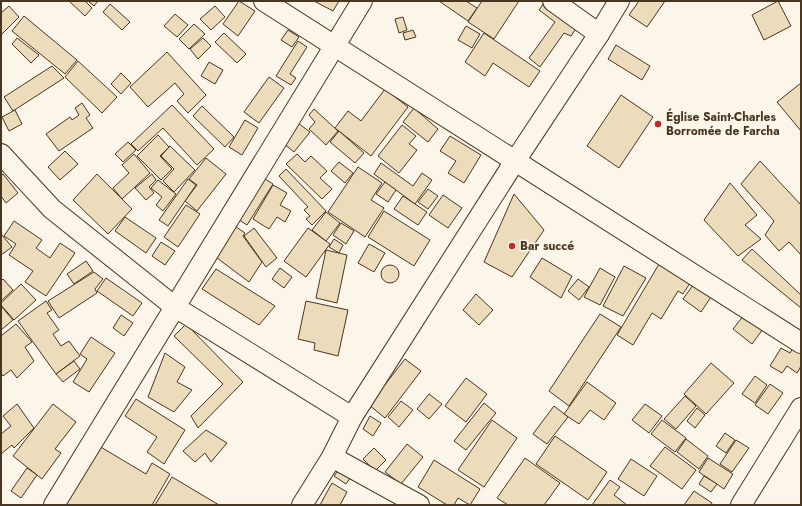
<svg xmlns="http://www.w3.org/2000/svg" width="802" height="506" font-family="Jost,sans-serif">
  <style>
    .building { fill: #ecdcbc; stroke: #4a3520 }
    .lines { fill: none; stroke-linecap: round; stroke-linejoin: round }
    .minor-casing { stroke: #4a3520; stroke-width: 22 }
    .minor { stroke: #fbf6e9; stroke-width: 20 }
    .poi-dot { fill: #c62828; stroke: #fbf6e9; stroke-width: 1.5 }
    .labels { text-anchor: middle; stroke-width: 3; stroke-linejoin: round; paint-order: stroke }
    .poi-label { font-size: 12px; font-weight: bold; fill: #4a3520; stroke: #fbf6e9; text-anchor: start }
  </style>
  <rect width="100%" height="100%" fill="#fbf6e9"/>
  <!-- building -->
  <g class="building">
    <path d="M71,1H85L92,8L85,16L70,2Z"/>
    <path d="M88,1H98L94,6Z"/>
    <path d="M239,1L255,11L238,36L223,24Z"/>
    <path d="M314,1H339L333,11Z"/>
    <path d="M439,1H466L477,8L468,21Z"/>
    <path d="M482,1H519L494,39L468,22Z"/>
    <path d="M639,1H665L647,27L629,15Z"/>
    <path d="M778,1L791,26L764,40L752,15Z"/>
    <path d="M544,3L577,27L571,36L564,33L540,67L529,58L555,22L539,10Z"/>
    <path d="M110,4L130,22L122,30L103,12Z"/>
    <path d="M9,6L19,17L1,35V13Z"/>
    <path d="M215,6L225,17L211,30L200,19Z"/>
    <path d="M175,14L188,25L177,37L164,26Z"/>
    <path d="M24,16L77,60L65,74L12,31Z"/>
    <path d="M403,17L407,30L399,33L395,19Z"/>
    <path d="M194,24L205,34L189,49L179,39Z"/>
    <path d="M466,26L480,34L472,48L458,40Z"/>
    <path d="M288,30L299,37L292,47L281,40Z"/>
    <path d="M413,30L416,37L405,40L403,33Z"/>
    <path d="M224,33L246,54L237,63L215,42Z"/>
    <path d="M484,33L540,71L529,87L493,63L485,76L465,62Z"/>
    <path d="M17,38L39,55L31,63L12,44Z"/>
    <path d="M203,38L211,46L198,59L190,49Z"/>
    <path d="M298,41L307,47L290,74L296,78L291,85L276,76Z"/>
    <path d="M616,45L650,66L642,80L608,59Z"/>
    <path d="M167,52L206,95L188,113L177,101L184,94L175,83L148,107L130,87Z"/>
    <path d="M78,61L117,97L102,113L65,77Z"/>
    <path d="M209,62L223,70L215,84L201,76Z"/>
    <path d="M52,66L64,78L13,111L4,97Z"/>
    <path d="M121,73L131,83L121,94L111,84Z"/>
    <path d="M269,77L284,88L259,123L244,112Z"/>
    <path d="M801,83V131L777,102Z"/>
    <path d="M385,89L408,107L371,156L335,128L348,111L361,121Z"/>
    <path d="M621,95L653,117L619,168L587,146Z"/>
    <path d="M82,103L90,115L86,118L93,128L59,151L46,134L70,117L72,120L79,115L75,108Z"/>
    <path d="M172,105L214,149L197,165L163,128L138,151L131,144Z"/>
    <path d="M202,106L234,137L225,147L193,116Z"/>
    <path d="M414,108L438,129L428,142L403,122Z"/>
    <path d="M314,109L338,131L326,145L309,129L315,122L309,115Z"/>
    <path d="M15,110L22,124L9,131L2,117Z"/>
    <path d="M245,120L258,128L242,155L229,147Z"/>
    <path d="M298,123L310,132L294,152L283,143Z"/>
    <path d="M402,125L416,136L409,144L417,150L399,173L378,156Z"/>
    <path d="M339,131L364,153L355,163L330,142Z"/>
    <path d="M158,135L169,147L160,156L172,169L161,180L137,156Z"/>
    <path d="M450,136L481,155L464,183L448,173L456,161L440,151Z"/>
    <path d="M128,142L136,150L123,162L115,154Z"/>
    <path d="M170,146L195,170L174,192L163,181L174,169L161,156Z"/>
    <path d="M65,151L78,164L60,180L48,167Z"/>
    <path d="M134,154L150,173L122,199L113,188L129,173L122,165Z"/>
    <path d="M297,154L305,162L311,156L327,171L320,178L332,189L322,199L286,164Z"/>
    <path d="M206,158L226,174L197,211L185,201L197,185L189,179Z"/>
    <path d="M760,161L801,205V255L789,242L779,251L765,235L774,221L741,184Z"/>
    <path d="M339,162L353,173L345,183L331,171Z"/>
    <path d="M381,163L413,186L422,173L432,180L415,204L374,174Z"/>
    <path d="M358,167L382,183L371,200L384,208L365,237L328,212Z"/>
    <path d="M286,169L326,211L312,225L306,219L310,216L304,210L308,207L279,176Z"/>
    <path d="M3,174L18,193L6,203L1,196V176Z"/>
    <path d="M97,174L132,209L108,234L73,200Z"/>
    <path d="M152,174L156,180L149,187L154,193L146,200L135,188Z"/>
    <path d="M262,177L273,184L247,225L236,218Z"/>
    <path d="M188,179L196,185L168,226L159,220Z"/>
    <path d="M158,180L176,194L163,211L156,205L162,197L151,188Z"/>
    <path d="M385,182L396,190L388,202L376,194Z"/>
    <path d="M730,183L757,215L745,225L761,239L738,256L704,220Z"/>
    <path d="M273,185L287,193L280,205L291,211L285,222L277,217L269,229L253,219Z"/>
    <path d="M428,189L438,196L428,209L418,202Z"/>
    <path d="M514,194L544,230L512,277L484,262Z"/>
    <path d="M443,195L462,208L448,228L429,215Z"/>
    <path d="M403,196L427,212L418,225L394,209Z"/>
    <path d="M186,205L200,214L178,247L164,237Z"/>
    <path d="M384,211L430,240L414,266L368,237Z"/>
    <path d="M326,212L340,223L326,241L312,230Z"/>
    <path d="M125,217L156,238L146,253L115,231Z"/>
    <path d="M14,221L42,240L36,248L50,258L60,243L75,253L46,296L25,282L33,271L9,255L16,244L4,236Z"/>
    <path d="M341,223L354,231L346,244L333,235Z"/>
    <path d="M232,224L245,233L243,236L262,262L249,282L213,255Z"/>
    <path d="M254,228L277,258L266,267L244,236Z"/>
    <path d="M308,228L330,244L306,277L284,261Z"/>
    <path d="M2,235L12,247L1,255V236Z"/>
    <path d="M334,239L343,245L339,253L329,247Z"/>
    <path d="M161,242L175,251L165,265L152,256Z"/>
    <path d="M369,244L385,253L374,272L358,263Z"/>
    <path d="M752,249L801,295V308L742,260Z"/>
    <path d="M326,250L347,255L337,303L316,298Z"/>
    <path d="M542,258L572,276L561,298L530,277Z"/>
    <path d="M86,261L93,271L74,284L67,274Z"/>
    <path d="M659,264L690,283L683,294L678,291L661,319L652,313L633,345L617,335Z"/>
    <circle cx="390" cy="274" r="9"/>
    <path d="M624,266L646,278L623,316L603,306Z"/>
    <path d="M280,268L292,277L284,288L272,279Z"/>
    <path d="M600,268L615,277L600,305L584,297Z"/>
    <path d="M216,269L275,306L259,325L202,289Z"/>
    <path d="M94,272L103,279L95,289L97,293L59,318L48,301Z"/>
    <path d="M106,278L142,303L133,316L97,291Z"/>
    <path d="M3,279L13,290L1,301V281Z"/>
    <path d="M578,279L589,287L579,300L568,291Z"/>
    <path d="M21,284L36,300L14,320L1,305V303Z"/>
    <path d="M693,285L711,297L701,312L683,299Z"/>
    <path d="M476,294L493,310L479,325L463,310Z"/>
    <path d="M46,301L52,310L47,313L59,330L53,334L61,346L69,341L80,356L56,374L18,321Z"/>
    <path d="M306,301L348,310L338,356L314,350L315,343L298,339Z"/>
    <path d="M1,306L13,320L1,330Z"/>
    <path d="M600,314L621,327L569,406L549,391Z"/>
    <path d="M121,315L133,323L124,336L113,328Z"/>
    <path d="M744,315L763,329L752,344L733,329Z"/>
    <path d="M16,324L32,342L25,347L34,361L17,378L11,370L3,376L1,373V336Z"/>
    <path d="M186,324L243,382L198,428L191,416L223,384L174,336Z"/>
    <path d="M91,337L115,353L89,392L73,382L87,359L80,354Z"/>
    <path d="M781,348L790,353L793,348L801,353V366L797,373L787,366L782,373L770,366Z"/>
    <path d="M165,353L185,367L177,382L192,390L174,412L148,397Z"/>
    <path d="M405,359L421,371L385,418L369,405Z"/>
    <path d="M74,361L80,369L63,382L56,374Z"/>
    <path d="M711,363L734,383L706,414L684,394Z"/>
    <path d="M755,376L767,385L755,403L742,394Z"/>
    <path d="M466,378L487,394L466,422L445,406Z"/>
    <path d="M587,382L616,403L604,420L590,410L579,424L564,414Z"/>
    <path d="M770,384L783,393L768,414L755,405Z"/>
    <path d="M429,394L442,404L429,419L417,409Z"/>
    <path d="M685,396L696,406L676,429L664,419Z"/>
    <path d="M136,399L185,430L164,464L147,452L157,437L125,416Z"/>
    <path d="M401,401L413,410L399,427L388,417Z"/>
    <path d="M484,403L496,413L466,450L454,441Z"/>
    <path d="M17,404L34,428L14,448L12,445L1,454V434L11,426L3,416Z"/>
    <path d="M53,404L76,422L55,449L61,453L42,479L13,456Z"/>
    <path d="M645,404L662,416L649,433L632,420Z"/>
    <path d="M554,406L568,417L547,444L533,434Z"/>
    <path d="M697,408L705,415L695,428L687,421Z"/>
    <path d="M370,416L381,423L373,436L363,429Z"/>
    <path d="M492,420L517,438L484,487L458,470Z"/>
    <path d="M662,420L686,438L675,452L651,434Z"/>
    <path d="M206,430L227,443L211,462L205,453L195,462L183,451Z"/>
    <path d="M725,433L735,440L726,453L716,446Z"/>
    <path d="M555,436L607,472L588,500L536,464Z"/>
    <path d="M686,439L708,456L699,469L677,452Z"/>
    <path d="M736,440L749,448L732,472L720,464Z"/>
    <path d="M407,444L423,457L401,484L385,472Z"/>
    <path d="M99,446L146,474L152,463L170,474L152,505H64Z"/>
    <path d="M665,447L696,470L682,489L650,466Z"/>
    <path d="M374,448L386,460L375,471L363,459Z"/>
    <path d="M525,458L560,483L544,505H508L497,498Z"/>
    <path d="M708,458L733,474L724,489L699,472Z"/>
    <path d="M631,459L657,476L644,496L618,479Z"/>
    <path d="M434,460L480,489L470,505L458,498L454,505H447L418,487Z"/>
    <path d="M341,466L353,474L346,484L334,476Z"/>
    <path d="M27,468L37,475L21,498L11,491Z"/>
    <path d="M704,476L717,484L711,492L699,484Z"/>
    <path d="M172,477L219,505H155Z"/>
    <path d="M610,480L620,487L614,495L627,505H592Z"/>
    <path d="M332,483L347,492L340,505H320Z"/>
    <path d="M694,491L712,503L711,505H684Z"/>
  </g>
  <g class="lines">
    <defs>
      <g id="minor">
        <path d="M264,1L801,343"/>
        <path d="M553,1L599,34"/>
        <path d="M1,154L52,209L175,307L352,417"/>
        <path d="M332,457L419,505"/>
        <path d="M54,505L362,1"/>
        <path d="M302,505L332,457L352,417L515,161L599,34L619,1"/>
        <path d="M741,505L801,408"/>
      </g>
    </defs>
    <!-- minor casing -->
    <use href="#minor" class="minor-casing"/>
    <!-- minor -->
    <use href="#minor" class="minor"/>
  </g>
  <!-- markers -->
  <g class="poi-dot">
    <circle cx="658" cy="124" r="4"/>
    <circle cx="512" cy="246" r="4"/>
  </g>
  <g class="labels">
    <!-- poi labels -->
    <g class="poi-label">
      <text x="666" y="121">Église Saint-Charles<tspan x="666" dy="14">Borromée de Farcha</tspan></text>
      <text x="520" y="250">Bar succé</text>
    </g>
  </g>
  <!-- border -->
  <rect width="802" height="506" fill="none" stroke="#4a3520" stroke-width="4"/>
</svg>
